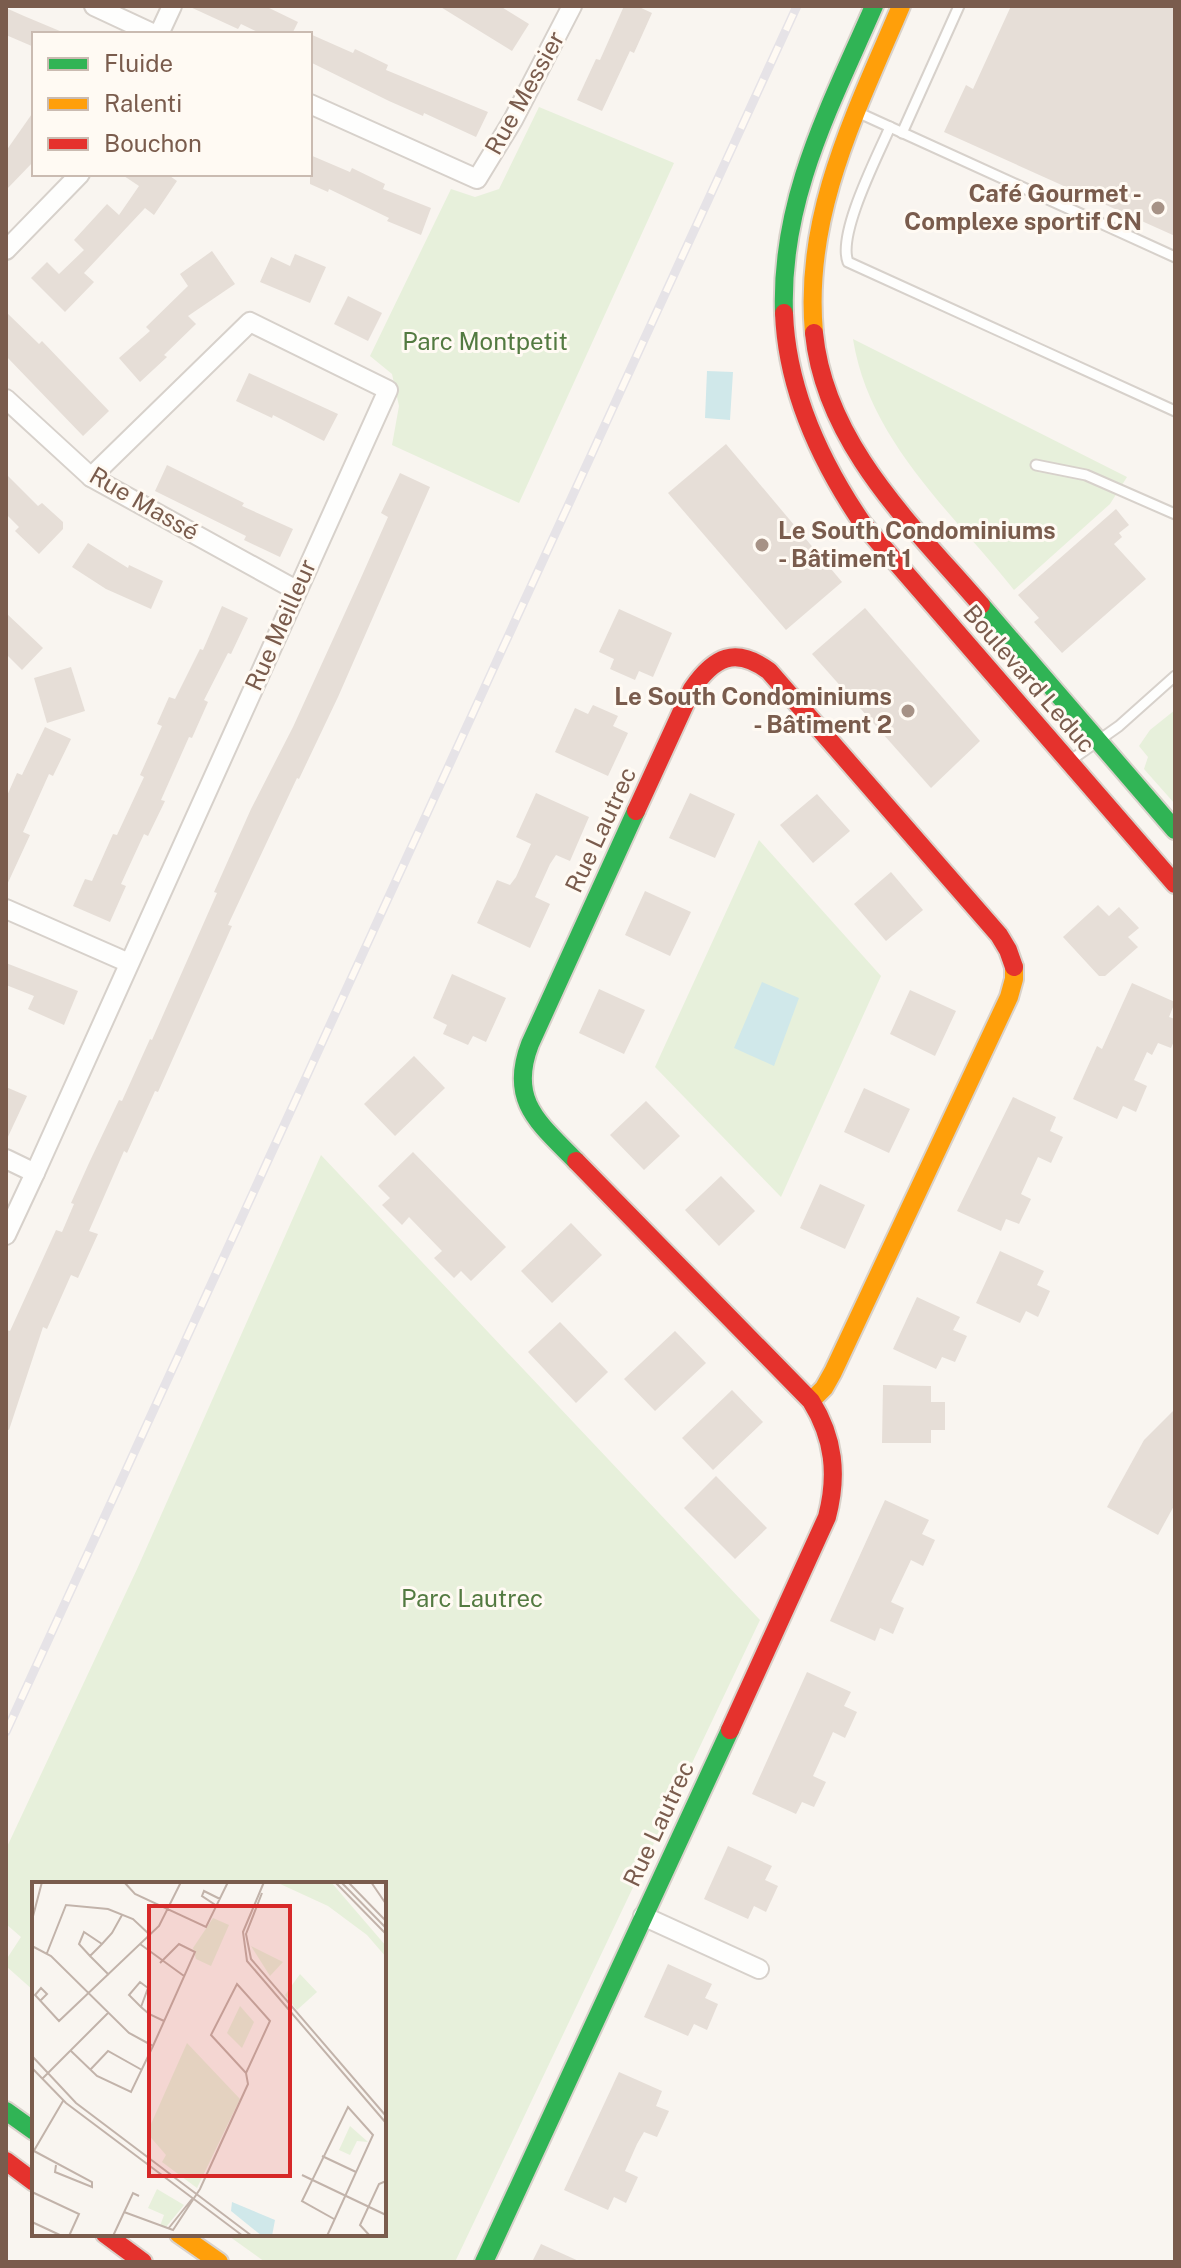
<svg xmlns="http://www.w3.org/2000/svg" width="1181" height="2268" font-family="'Public Sans',sans-serif">
  <style>
    .green { fill: #e7f0db }
    .water { fill: #d0e8ea }
    .building { fill: #e6ded7 }
    .lines { fill: none; stroke-linecap: round; stroke-linejoin: round }
    .lane-casing { stroke: #d7d1cb; stroke-width: 13 }
    .street-casing { stroke: #d7d1cb; stroke-width: 22 }
    .fast-casing { stroke: #d9d2cb; stroke-width: 22 }
    .slow-casing { stroke: #d9d2cb; stroke-width: 22 }
    .jam-casing { stroke: #d9d2cb; stroke-width: 22 }
    .lane { stroke: #fefefd; stroke-width: 9 }
    .street { stroke: #fefefd; stroke-width: 18 }
    .fast { stroke: #30b455; stroke-width: 18 }
    .slow { stroke: #ff9f0a; stroke-width: 18 }
    .jam { stroke: #e5322d; stroke-width: 18 }
    .rail-casing { stroke: #e6e3e7; stroke-width: 9 }
    .rail { stroke: #fffaf3; stroke-width: 6; stroke-dasharray: 18; stroke-linecap: butt }
    .poi-dot { fill: #a69286; stroke: #fffaf3; stroke-width: 3 }
    .labels { text-anchor: middle; stroke-width: 6; stroke-linejoin: round; paint-order: stroke }
    .street-label { font-size: 24px; fill: #7a5c4d; stroke: #fffaf3 }
    .poi-label { font-size: 24px; font-weight: bold; fill: #7a5c4d; stroke: #fffaf3; text-anchor: end }
    .park-label { font-size: 24px; fill: #537a41; stroke: #fffaf3 }
    .inset-road { fill: none; stroke: #c2b3aa; stroke-width: 2 }
    .view { fill: #d62828; fill-opacity: 0.15; stroke: #d62828; stroke-width: 4 }
    .inset-edge { fill: none; stroke: #7a5c4d; stroke-width: 4 }
  </style>
  <rect width="100%" height="100%" fill="#f9f5f0"/>
  <!-- green -->
  <g class="green">
    <path d="M539,107L674,163L519,503L392,445L399,406L392,374L370,356L451,189L475,197L499,189Z"/>
    <path d="M853,339L1127,477L1110,504L1014,590C953,513 869,441 853,339Z"/>
    <path d="M1175,710V804L1144,769L1148,757L1139,746L1150,730Z"/>
    <path d="M759,840L881,976L781,1197L655,1067Z"/>
    <path d="M321,1155L760,1620L455,2262H265L226,2234H384V1884H34V1991L6,1966V1960L21,1937L6,1924V1849L138,1567Z"/>
  </g>
  <!-- water -->
  <g class="water">
    <path d="M707,371L733,372L730,420L705,418Z"/>
    <path d="M762,982L799,998L774,1066L734,1048Z"/>
  </g>
  <!-- building -->
  <g class="building">
    <path d="M188,6H265L298,22L292,34H262L241,24L238,29Z"/>
    <path d="M439,6H500L529,24L512,51Z"/>
    <path d="M624,6H637L652,13L634,53L630,51L602,111L577,100L596,59L600,60Z"/>
    <path d="M1011,6H1175V236L944,132L966,85L973,89Z"/>
    <path d="M6,8L24,16L67,34H34V47L6,35Z"/>
    <path d="M310,34L353,53L355,49L388,65L386,70L488,112L476,137L424,113L423,116L389,101L310,62Z"/>
    <path d="M34,111V161L6,190V151Z"/>
    <path d="M310,155L350,172L352,168L385,184L383,189L431,208L421,235L387,221L389,218L329,189L328,192L310,184Z"/>
    <path d="M121,174H167L177,181L154,215L145,208L84,273L94,282L65,312L31,278L47,262L59,274L84,250L74,240L107,204L119,215L139,186Z"/>
    <path d="M212,251L235,284L188,316L196,324L164,355L167,357L140,382L119,358L150,331L146,327L188,286L180,274Z"/>
    <path d="M295,254L326,267L310,303L260,282L271,257L290,266Z"/>
    <path d="M348,296L382,313L368,341L334,324Z"/>
    <path d="M6,312L39,344L42,341L109,411L83,436L6,356Z"/>
    <path d="M249,373L338,414L324,441L273,415L272,418L236,401Z"/>
    <path d="M726,444L842,582L786,630L668,493Z"/>
    <path d="M167,465L244,503L242,506L293,529L280,557L244,540L246,536L155,491Z"/>
    <path d="M400,473L430,487L338,697L299,779L297,778L228,925L232,926L158,1092L155,1091L127,1153L124,1151L89,1231L98,1234L78,1278L71,1275L47,1329L43,1327L9,1430L6,1429V1330L10,1331L56,1230L62,1232L74,1204L71,1203L89,1163L119,1100L122,1101L150,1039L152,1040L217,893L214,892L251,809L293,727L360,580L388,517L381,513Z"/>
    <path d="M6,474L38,506L42,503L63,522V529L39,554L15,531L19,527L6,514Z"/>
    <path d="M1116,509L1129,525L1119,533L1122,537L1114,544L1146,579L1062,653L1034,622L1039,618L1018,595Z"/>
    <path d="M88,543L128,568L129,565L163,581L151,609L106,589L72,567Z"/>
    <path d="M222,606L248,618L231,654L228,653L204,700L208,702L192,738L189,737L161,800L165,801L148,836L144,834L121,884L126,886L110,922L73,906L85,879L92,881L113,834L117,835L144,777L140,775L162,726L157,724L169,697L175,699L200,649L203,650Z"/>
    <path d="M865,608L980,741L931,788L812,654Z"/>
    <path d="M619,609L672,633L653,677L639,671L635,680L610,669L614,659L599,652Z"/>
    <path d="M6,613L43,648L22,670L6,654Z"/>
    <path d="M71,667L85,711L47,723L34,678Z"/>
    <path d="M593,705L618,716L613,726L628,733L608,776L555,752L575,708L588,714Z"/>
    <path d="M45,727L71,739L53,776L49,774L23,832L30,835L6,887V798L17,773L22,775Z"/>
    <path d="M536,793L589,817L570,861L556,855L550,864L535,897L550,904L530,948L477,923L497,880L510,885L516,877L531,844L516,837Z"/>
    <path d="M690,793L735,814L715,858L669,838Z"/>
    <path d="M817,794L850,831L813,863L780,825Z"/>
    <path d="M891,872L923,910L886,941L854,904Z"/>
    <path d="M645,891L691,912L670,956L625,935Z"/>
    <path d="M1098,905L1109,916L1119,907L1139,928L1128,937L1138,947L1105,976H1099L1063,937Z"/>
    <path d="M6,963L78,991L64,1025L28,1009L34,996L6,985Z"/>
    <path d="M452,974L506,998L486,1042L473,1036L468,1045L443,1034L447,1025L433,1018Z"/>
    <path d="M1132,983L1175,1002L1169,1017L1175,1019V1039L1171,1048L1158,1043L1152,1055L1147,1052L1134,1080L1147,1086L1136,1112L1123,1106L1117,1119L1073,1099L1097,1046L1102,1049Z"/>
    <path d="M599,989L645,1010L624,1054L579,1033Z"/>
    <path d="M910,990L956,1011L935,1056L890,1034Z"/>
    <path d="M414,1056L445,1088L395,1136L364,1104Z"/>
    <path d="M6,1087L27,1096L6,1141Z"/>
    <path d="M864,1088L910,1109L889,1153L844,1132Z"/>
    <path d="M1013,1097L1056,1117L1050,1131L1063,1137L1051,1163L1038,1157L1021,1194L1031,1199L1019,1224L1006,1219L1001,1231L957,1211Z"/>
    <path d="M646,1101L680,1136L644,1170L610,1135Z"/>
    <path d="M413,1152L506,1247L471,1281L461,1271L454,1278L434,1258L442,1251L409,1217L402,1225L382,1205L390,1198L378,1186Z"/>
    <path d="M721,1176L755,1211L719,1246L685,1210Z"/>
    <path d="M820,1184L865,1205L845,1249L800,1228Z"/>
    <path d="M571,1223L602,1255L552,1303L521,1271Z"/>
    <path d="M1000,1251L1044,1271L1037,1285L1050,1291L1038,1317L1026,1311L1020,1323L976,1303Z"/>
    <path d="M917,1297L960,1317L953,1330L967,1336L955,1362L942,1357L936,1369L893,1349Z"/>
    <path d="M560,1322L608,1372L576,1403L528,1352Z"/>
    <path d="M675,1331L706,1363L655,1411L624,1379Z"/>
    <path d="M883,1385L931,1386V1402H945V1430H931V1443H882Z"/>
    <path d="M732,1390L763,1422L713,1470L682,1438Z"/>
    <path d="M1175,1409V1504L1158,1535L1107,1507L1144,1440Z"/>
    <path d="M716,1476L767,1528L735,1559L684,1508Z"/>
    <path d="M885,1500L929,1520L922,1534L935,1540L923,1566L911,1560L891,1602L904,1608L893,1634L880,1628L875,1641L830,1621Z"/>
    <path d="M807,1672L851,1692L844,1706L857,1712L845,1738L833,1732L825,1750L813,1776L826,1782L814,1807L802,1802L796,1814L752,1794Z"/>
    <path d="M728,1846L772,1866L765,1880L778,1886L766,1912L754,1906L748,1919L704,1899Z"/>
    <path d="M668,1964L712,1984L705,1998L718,2004L707,2030L694,2024L688,2036L644,2017Z"/>
    <path d="M619,2072L662,2091L656,2106L669,2111L657,2137L644,2132L637,2144L625,2171L638,2177L626,2203L614,2197L608,2210L564,2190Z"/>
    <path d="M541,2244L581,2262H532Z"/>
  </g>
  <g class="lines">
    <defs>
      <g id="lane">
        <path d="M857,112L1175,257"/>
        <path d="M890,127C878,155 837,234 848,262L1175,411"/>
        <path d="M902,133L959,6"/>
        <path d="M1036,465L1086,475L1175,514"/>
        <path d="M1071,760L1119,726L1175,676"/>
      </g>
      <g id="street">
        <path d="M94,6L154,34"/>
        <path d="M159,34L172,6"/>
        <path d="M310,104L477,179L513,120L572,6"/>
        <path d="M6,250L80,174"/>
        <path d="M6,399L91,477L296,590"/>
        <path d="M6,909L129,963"/>
        <path d="M6,1159L35,1173L388,390L250,322L91,477"/>
        <path d="M6,1235L35,1173"/>
        <path d="M643,1916L759,1969"/>
      </g>
      <g id="fast">
        <path d="M784,313C780,199 830,107 874,6"/>
        <path d="M981,605L1175,830"/>
        <path d="M576,1161C539,1123 508,1101 530,1044L636,811"/>
        <path d="M6,2111L34,2131"/>
        <path d="M484,2262L730,1730"/>
      </g>
      <g id="slow">
        <path d="M814,333C803,215 856,112 901,6"/>
        <path d="M811,1401L824,1388L833,1372L1009,997L1014,979V967"/>
        <path d="M179,2234L219,2262"/>
      </g>
      <g id="jam">
        <path d="M784,313C787,391 820,461 863,524L1175,884"/>
        <path d="M814,333C825,444 912,525 981,605"/>
        <path d="M636,811L692,689C714,657 735,646 769,671L999,935L1008,950L1014,967"/>
        <path d="M576,1161L811,1401C834,1438 838,1475 827,1517L730,1730"/>
        <path d="M6,2161L34,2182"/>
        <path d="M105,2234L143,2262"/>
      </g>
    </defs>
    <!-- lane casing -->
    <use href="#lane" class="lane-casing"/>
    <!-- street casing -->
    <use href="#street" class="street-casing"/>
    <!-- fast casing -->
    <use href="#fast" class="fast-casing"/>
    <!-- slow casing -->
    <use href="#slow" class="slow-casing"/>
    <!-- jam casing -->
    <use href="#jam" class="jam-casing"/>
    <!-- lane -->
    <use href="#lane" class="lane"/>
    <!-- street -->
    <use href="#street" class="street"/>
    <!-- fast -->
    <use href="#fast" class="fast"/>
    <!-- slow -->
    <use href="#slow" class="slow"/>
    <!-- jam -->
    <use href="#jam" class="jam"/>
    <defs>
      <path id="rail" d="M6,1732L797,6"/>
    </defs>
    <!-- rail casing -->
    <use href="#rail" class="rail-casing"/>
    <!-- rail -->
    <use href="#rail" class="rail"/>
  </g>
  <!-- markers -->
  <g class="poi-dot">
    <circle cx="1158" cy="208" r="8"/>
    <circle cx="762" cy="545" r="8"/>
    <circle cx="908" cy="711" r="8"/>
  </g>
  <g class="labels">
    <!-- street labels -->
    <g class="street-label">
      <text transform="translate(525 93) rotate(-61)" y="8">Rue Messier</text>
      <text transform="translate(144 504) rotate(30)" y="8">Rue Massé</text>
      <text transform="translate(281 625) rotate(-66)" y="8">Rue Meilleur</text>
      <text transform="translate(1029 679) rotate(49)" y="8">Boulevard Leduc</text>
      <text transform="translate(601 830) rotate(-65)" y="8">Rue Lautrec</text>
      <text transform="translate(659 1824) rotate(-65)" y="8">Rue Lautrec</text>
    </g>
    <!-- poi labels -->
    <g class="poi-label">
      <text x="1142" y="202">Café Gourmet -<tspan x="1142" dy="28">Complexe sportif CN</tspan></text>
      <text x="778" y="539" text-anchor="start">Le South Condominiums<tspan x="778" dy="28">- Bâtiment 1</tspan></text>
      <text x="892" y="705">Le South Condominiums<tspan x="892" dy="28">- Bâtiment 2</tspan></text>
    </g>
    <!-- park labels -->
    <g class="park-label">
      <text x="485" y="350">Parc Montpetit</text>
      <text x="472" y="1607">Parc Lautrec</text>
    </g>
  </g>
  <!-- overview -->
  <g transform="translate(32 1882)">
    <rect width="354" height="354" fill="#f9f5f0"/>
    <path d="M299,0L354,64V75L335,53L296,24L246,1ZM181,36L197,43L179,84L164,77L161,66ZM219,64L251,80L238,94ZM268,92L285,110L265,128L253,113ZM208,124L222,140L210,166L195,151ZM155,161L208,217L165,306L130,280L134,273L115,251ZM318,244L336,260L325,259L318,273L307,268ZM125,307L152,323L134,345L128,344L132,333L116,326Z" fill="#e7f0db"/>
    <path d="M200,320L243,338L240,354H230L199,329Z" fill="#d0e8ea"/>
    <path class="inset-road" d="M92,0L103,12L174,45L196,0M232,0L211,50L215,79L354,241M303,0L354,52M309,0L354,46M316,0L354,39M339,0L354,22M230,11L214,52L219,77L354,234M185,24L170,14L172,9L188,17M0,38L10,0M70,62L52,50L47,62L58,74L70,62L80,51L90,33M108,62L152,94M0,64L19,74L97,151L121,164L163,70L147,62L128,81M15,71L34,23L76,27L101,37L118,53M58,74L77,93M8,119L15,112L9,106L3,113L27,139L127,44L149,0M109,125L116,106L108,100L97,113L109,125L117,132L132,139M39,169L65,194L99,210L121,164M0,174L44,221L220,354M0,186L34,221L211,354M58,188L76,169L110,188M10,197L76,131M2,269L60,300V305L23,290L24,283M0,272L31,219M290,274L324,290M270,293L354,333M0,310L47,332L37,354M92,330L141,348L168,307L216,202L214,191L179,153L205,102L238,139L214,191M0,340L30,354M136,347L160,317M81,354L101,311L107,314M295,354L341,253L316,225L270,319L302,337M338,354L328,343L347,302L354,299"/>
    <path class="view" d="M117,24H258V294H117Z"/>
    <rect width="354" height="354" class="inset-edge"/>
  </g>
  <!-- border -->
  <rect width="1181" height="2268" fill="none" stroke="#7a5c4d" stroke-width="16"/>
  <!-- legend -->
  <rect x="32" y="32" width="280" height="144" fill="#fffaf3" stroke="#cabbb1" stroke-width="2"/>
  <rect x="48" y="58" width="40" height="12" fill="#30b455" stroke="#cabbb1" stroke-width="2"/>
  <text x="104" y="72" font-size="24" fill="#7a5c4d">Fluide</text>
  <rect x="48" y="98" width="40" height="12" fill="#ff9f0a" stroke="#cabbb1" stroke-width="2"/>
  <text x="104" y="112" font-size="24" fill="#7a5c4d">Ralenti</text>
  <rect x="48" y="138" width="40" height="12" fill="#e5322d" stroke="#cabbb1" stroke-width="2"/>
  <text x="104" y="152" font-size="24" fill="#7a5c4d">Bouchon</text>
</svg>
